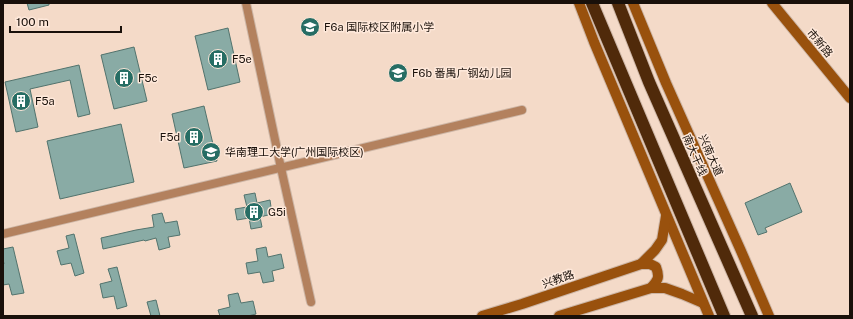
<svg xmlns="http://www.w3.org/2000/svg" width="853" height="319" font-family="'Public Sans','Noto Sans SC',sans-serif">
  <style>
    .building { fill: #89aba5; stroke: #52736d }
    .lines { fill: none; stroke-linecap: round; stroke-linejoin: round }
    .street-casing { stroke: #cdb6a6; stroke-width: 10 }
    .secondary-casing { stroke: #cdb6a6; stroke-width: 12 }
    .highway-casing { stroke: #cdb6a6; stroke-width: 14 }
    .street { stroke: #b3815e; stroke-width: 8 }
    .secondary { stroke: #99510d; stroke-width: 10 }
    .highway { stroke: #502a0a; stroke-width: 12 }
    .labels { text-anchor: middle; stroke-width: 3; stroke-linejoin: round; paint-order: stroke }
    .poi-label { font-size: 11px; fill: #19100a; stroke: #fee8da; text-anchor: start }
    .street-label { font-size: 11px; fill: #19100a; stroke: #fee8da }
  </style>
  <rect width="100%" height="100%" fill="#f4dac8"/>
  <!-- building -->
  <g class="building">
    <path d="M27,3H49V5L29,10Z"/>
    <path d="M228,28L240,82L208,90L195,36Z"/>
    <path d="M134,47L147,101L114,109L101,55Z"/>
    <path d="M79,65L90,114L78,117L70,80L30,89L38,127L16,132L5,82Z"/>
    <path d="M204,106L217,161L184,168L172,114Z"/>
    <path d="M121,124L134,182L60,199L47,141Z"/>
    <path d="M790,183L802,212L765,228L767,232L758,235L745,203Z"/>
    <path d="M255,193L257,203L270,200L272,214L260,217L262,227L251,229L249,218L237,220L235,209L247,207L244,195Z"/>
    <path d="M162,213L165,223L177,221L180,235L168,237L170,247L159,250L156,238L145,241L144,240L103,249L101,238L136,230L154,227L152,215Z"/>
    <path d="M74,234L84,273L75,276L71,263L61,265L57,251L69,248L66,236Z"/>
    <path d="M13,247L24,293L12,295L9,284L3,285V264H4L3,259V249Z"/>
    <path d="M266,247L268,257L281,254L284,268L272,271L274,281L263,283L260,272L248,274L246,263L258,261L256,249Z"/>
    <path d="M117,267L127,306L117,309L114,296L103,298L100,284L112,281L108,269Z"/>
    <path d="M238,293L241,303L253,301L256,314L248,316H220L218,310L230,307L228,295Z"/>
    <path d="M156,300L160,316H151L147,302Z"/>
  </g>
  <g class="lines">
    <defs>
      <g id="street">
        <path d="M246,3L281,168L311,302"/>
        <path d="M3,234L522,110"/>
      </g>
      <g id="secondary">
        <path d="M579,3L594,42L709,316"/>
        <path d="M633,3L666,83L741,251L769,316"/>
        <path d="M772,3L850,98"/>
        <path d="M641,264L655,250L662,240L666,216"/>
        <path d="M482,316L522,304L641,264H650L656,267C660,278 658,280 651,288"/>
        <path d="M559,316L651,288H665L682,294L703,303"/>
      </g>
      <g id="highway">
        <path d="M592,3L724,316"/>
        <path d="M618,3L649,82L752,316"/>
      </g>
    </defs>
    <!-- street casing -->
    <use href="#street" class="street-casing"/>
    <!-- secondary casing -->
    <use href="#secondary" class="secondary-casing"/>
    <!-- highway casing -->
    <use href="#highway" class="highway-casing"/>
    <!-- street -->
    <use href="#street" class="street"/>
    <!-- secondary -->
    <use href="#secondary" class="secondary"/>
    <!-- highway -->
    <use href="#highway" class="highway"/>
  </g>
  <!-- icons -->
  <defs>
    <symbol id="school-disc" viewBox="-11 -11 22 22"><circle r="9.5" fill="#266d64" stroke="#fee8da"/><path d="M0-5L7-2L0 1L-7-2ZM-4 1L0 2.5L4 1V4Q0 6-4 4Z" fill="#fff"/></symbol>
    <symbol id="building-disc" viewBox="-11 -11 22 22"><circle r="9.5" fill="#266d64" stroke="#fee8da"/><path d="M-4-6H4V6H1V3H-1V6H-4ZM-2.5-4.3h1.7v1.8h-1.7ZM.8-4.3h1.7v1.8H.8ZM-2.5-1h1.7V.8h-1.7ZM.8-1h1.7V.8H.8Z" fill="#fff"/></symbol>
    <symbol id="university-disc" viewBox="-11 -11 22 22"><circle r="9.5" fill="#266d64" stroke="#fee8da"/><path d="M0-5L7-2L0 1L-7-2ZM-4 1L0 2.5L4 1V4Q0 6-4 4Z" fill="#fff"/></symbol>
  </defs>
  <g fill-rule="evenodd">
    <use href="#school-disc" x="299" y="16" width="22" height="22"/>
    <use href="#building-disc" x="207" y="48" width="22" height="22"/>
    <use href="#school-disc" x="387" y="62" width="22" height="22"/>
    <use href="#building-disc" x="113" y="67" width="22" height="22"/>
    <use href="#building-disc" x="10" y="90" width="22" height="22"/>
    <use href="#building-disc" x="183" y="126" width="22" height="22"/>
    <use href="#university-disc" x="200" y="141" width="22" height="22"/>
    <use href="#building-disc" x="243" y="201" width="22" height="22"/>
  </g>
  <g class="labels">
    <!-- poi labels -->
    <g class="poi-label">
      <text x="324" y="31">F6a 国际校区附属小学</text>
      <text x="232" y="63">F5e</text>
      <text x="412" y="77">F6b 番禺广钢幼儿园</text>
      <text x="138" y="82">F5c</text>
      <text x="35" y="105">F5a</text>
      <text x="180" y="141" text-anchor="end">F5d</text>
      <text x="225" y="156">华南理工大学(广州国际校区)</text>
      <text x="268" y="216">G5i</text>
    </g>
    <!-- street labels -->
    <g class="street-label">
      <text transform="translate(820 43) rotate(50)" y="4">市新路</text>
      <text transform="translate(695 155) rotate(66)" y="4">南大干线</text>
      <text transform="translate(711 155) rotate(66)" y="4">兴南大道</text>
      <text transform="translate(558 279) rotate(-19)" y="4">兴教路</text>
    </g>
  </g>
  <!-- border -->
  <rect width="853" height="319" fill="none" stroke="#19100a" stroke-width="8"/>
  <!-- scale -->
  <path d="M10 26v6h111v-6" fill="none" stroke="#19100a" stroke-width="2"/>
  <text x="16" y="26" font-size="12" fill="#19100a" stroke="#fee8da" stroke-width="3" paint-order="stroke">100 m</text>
</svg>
